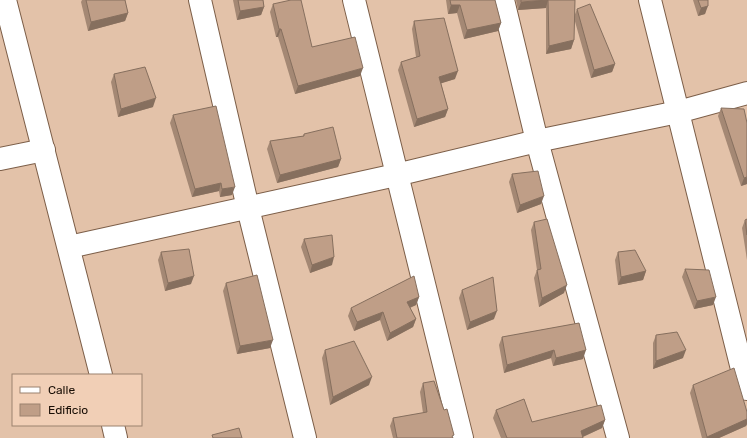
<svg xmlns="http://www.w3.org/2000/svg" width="747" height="438" font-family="Rubik,sans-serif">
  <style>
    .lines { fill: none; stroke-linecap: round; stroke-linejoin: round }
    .street-casing { stroke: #7c5e48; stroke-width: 24 }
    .street { stroke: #fff; stroke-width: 22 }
    .wall { fill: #a48874 }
    .shaded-wall { fill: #866f5e }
    .building { fill: #bf9e87; stroke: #866f5e }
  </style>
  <rect width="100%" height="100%" fill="#e3c2a9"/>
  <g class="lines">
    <defs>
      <g id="street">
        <path d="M5,0L101,375"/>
        <path d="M200,0L248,208L305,438"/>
        <path d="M354,0L462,438"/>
        <path d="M503,0L537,141L618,438"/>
        <path d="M650,0L747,389"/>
        <path d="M0,159L44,150"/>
        <path d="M69,247L396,175L537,141L678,112L747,93"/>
        <path d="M113,425L116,438"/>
      </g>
    </defs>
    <!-- street casing -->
    <use href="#street" class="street-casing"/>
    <!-- street -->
    <use href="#street" class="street"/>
  </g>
  <!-- wall -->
  <g class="wall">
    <path d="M82,0H125L128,13L125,21L88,31L81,2Z"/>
    <path d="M233,0H263L264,7L261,15L237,20Z"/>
    <path d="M446,0H495L501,23L498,31L464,39L457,13L448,14Z"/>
    <path d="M516,0H575L574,17L577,9L615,64L612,72L591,78L574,18V40L571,49L546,54V8L518,10Z"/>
    <path d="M693,0H708L705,14L698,16Z"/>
    <path d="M273,4L312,47L360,76L295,94L278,37H276L270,12Z"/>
    <path d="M414,21L455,79L441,83L448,109L445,117L414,127L398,70L401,62L416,57L412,29Z"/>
    <path d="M114,74L153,107L118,117L111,82Z"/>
    <path d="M721,108L747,184L741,186L718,116Z"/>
    <path d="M173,115L232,195L220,197L219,191L192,197L170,123Z"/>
    <path d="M304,134L341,159L338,167L277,183L267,149L270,141L303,136Z"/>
    <path d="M512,174L541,204L517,213L509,182Z"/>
    <path d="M747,219V260L742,228L745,220Z"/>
    <path d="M534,222L564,293L539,307L534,278L537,270L531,230Z"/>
    <path d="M304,239L332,265L310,273L301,247Z"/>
    <path d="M161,252L191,284L165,291L158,260Z"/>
    <path d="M618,252L646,271L643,280L618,285L615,260Z"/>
    <path d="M685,269L713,305L694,309L682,277Z"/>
    <path d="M226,283L270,348L237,354L223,291Z"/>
    <path d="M462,290L494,319L467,330L459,298Z"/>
    <path d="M419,297L416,305L410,308L416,319L413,327L387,341L380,320L354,331L348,316L351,308Z"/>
    <path d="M579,323L583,359L553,366L551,358L504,373L499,345L502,337Z"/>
    <path d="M656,335L683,358L653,369V343Z"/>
    <path d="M325,350L369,385L330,405L322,358Z"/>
    <path d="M423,383L453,438H393L390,426L393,418L423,413L420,392Z"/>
    <path d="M693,385L747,412V424L746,426L719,438H702L690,393Z"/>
    <path d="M496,410L532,422L605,420L602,428L583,437V438H501L493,418Z"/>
  </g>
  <!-- shaded-wall -->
  <g class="shaded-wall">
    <path d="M548,0L546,8L518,10L521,2Z"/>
    <path d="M451,5H460L457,13L448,14Z"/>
    <path d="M708,6L705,14L698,16L701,8Z"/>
    <path d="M264,7L261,15L237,20L240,11Z"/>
    <path d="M128,13L125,21L88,31L91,22Z"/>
    <path d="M501,23L498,31L464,39L467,30Z"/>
    <path d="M279,29H281L278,37H276Z"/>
    <path d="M574,40L571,49L546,54L549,46Z"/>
    <path d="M615,64L612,72L591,78L594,70Z"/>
    <path d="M363,68L360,76L295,94L298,86Z"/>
    <path d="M458,71L455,79L436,85L439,77Z"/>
    <path d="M156,98L153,107L118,117L121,109Z"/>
    <path d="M448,109L445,117L414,127L417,119Z"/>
    <path d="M341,159L338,167L277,183L280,175Z"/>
    <path d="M747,177V184L741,186L744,178Z"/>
    <path d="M221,183L219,191L192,197L195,189Z"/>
    <path d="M235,187L232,195L220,197L222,189Z"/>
    <path d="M544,196L541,204L517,213L520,205Z"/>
    <path d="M334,257L332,265L310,273L312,265Z"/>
    <path d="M646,271L643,280L618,285L621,277Z"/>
    <path d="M194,276L191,284L165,291L168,283Z"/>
    <path d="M567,285L564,293L539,307L542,298Z"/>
    <path d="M419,297L416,305L404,310L407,302Z"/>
    <path d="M716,297L713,305L694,309L697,301Z"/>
    <path d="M497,311L494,319L467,330L470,322Z"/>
    <path d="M383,312L380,320L354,331L357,322Z"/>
    <path d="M416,319L413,327L387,341L390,333Z"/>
    <path d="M273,340L270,348L237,354L240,346Z"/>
    <path d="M554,350L551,358L504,373L507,365Z"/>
    <path d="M586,350L583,359L553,366L556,358Z"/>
    <path d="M686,350L683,358L653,369L656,361Z"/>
    <path d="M372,377L369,385L330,405L333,397Z"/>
    <path d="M747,419V424L746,426L719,438H706L707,437Z"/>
    <path d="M605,420L602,428L580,438L581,431Z"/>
  </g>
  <!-- building -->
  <g class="building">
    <path d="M86,0H125L128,13L91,22Z"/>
    <path d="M238,0H263L264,7L240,11Z"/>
    <path d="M291,0H301L312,47L355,37L363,68L298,86L281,29H279L273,4Z"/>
    <path d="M450,0H495L501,23L467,30L460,5H451Z"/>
    <path d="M521,0H575L574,40L549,46L548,0L521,2Z"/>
    <path d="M698,0H708V6L701,8Z"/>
    <path d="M590,4L615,64L594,70L577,9Z"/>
    <path d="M444,18L458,71L439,77L448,109L417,119L401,62L420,56L414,21Z"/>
    <path d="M145,67L156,98L121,109L114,74Z"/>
    <path d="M216,106L235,187L222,189L221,183L195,189L173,115Z"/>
    <path d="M721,108L744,109L747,123V177L744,178Z"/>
    <path d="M333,127L341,159L280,175L270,141L304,136V134Z"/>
    <path d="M538,171L544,196L520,205L512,174Z"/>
    <path d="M547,219L567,285L542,298L537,270L541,269L534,222Z"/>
    <path d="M747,219V235L745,220Z"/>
    <path d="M332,235L334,257L312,265L304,239Z"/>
    <path d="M189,249L194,276L168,283L161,252Z"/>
    <path d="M635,250L646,271L621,277L618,252Z"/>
    <path d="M685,269L709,270L716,297L697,301Z"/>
    <path d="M257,275L273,340L240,346L226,283Z"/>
    <path d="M414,276L419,297L407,302L416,319L390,333L383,312L357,322L351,308Z"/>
    <path d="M493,277L497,311L470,322L462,290Z"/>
    <path d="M579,323L586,350L556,358L554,350L507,365L502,337Z"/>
    <path d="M677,332L686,350L656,361V335Z"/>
    <path d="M354,341L372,377L333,397L325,350Z"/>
    <path d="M734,368L747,412V419L707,437L693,385Z"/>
    <path d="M434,381L444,410L447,409L454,435L452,436L453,438H397L393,418L427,412L423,383Z"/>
    <path d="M524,399L532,422L601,405L605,420L581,431L583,438H507L496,410Z"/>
    <path d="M239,428L242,438H213L212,435Z"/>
  </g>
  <!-- legend -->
  <rect x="12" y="374" width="130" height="52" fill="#f1cfb6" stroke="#9b826f"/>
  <rect x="20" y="387" width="20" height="6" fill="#ffffff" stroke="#9b826f"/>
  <text x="48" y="394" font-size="12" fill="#190e05">Calle</text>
  <rect x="20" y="404" width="20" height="12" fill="#bf9e87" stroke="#9b826f"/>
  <text x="48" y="414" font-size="12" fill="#190e05">Edificio</text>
</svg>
